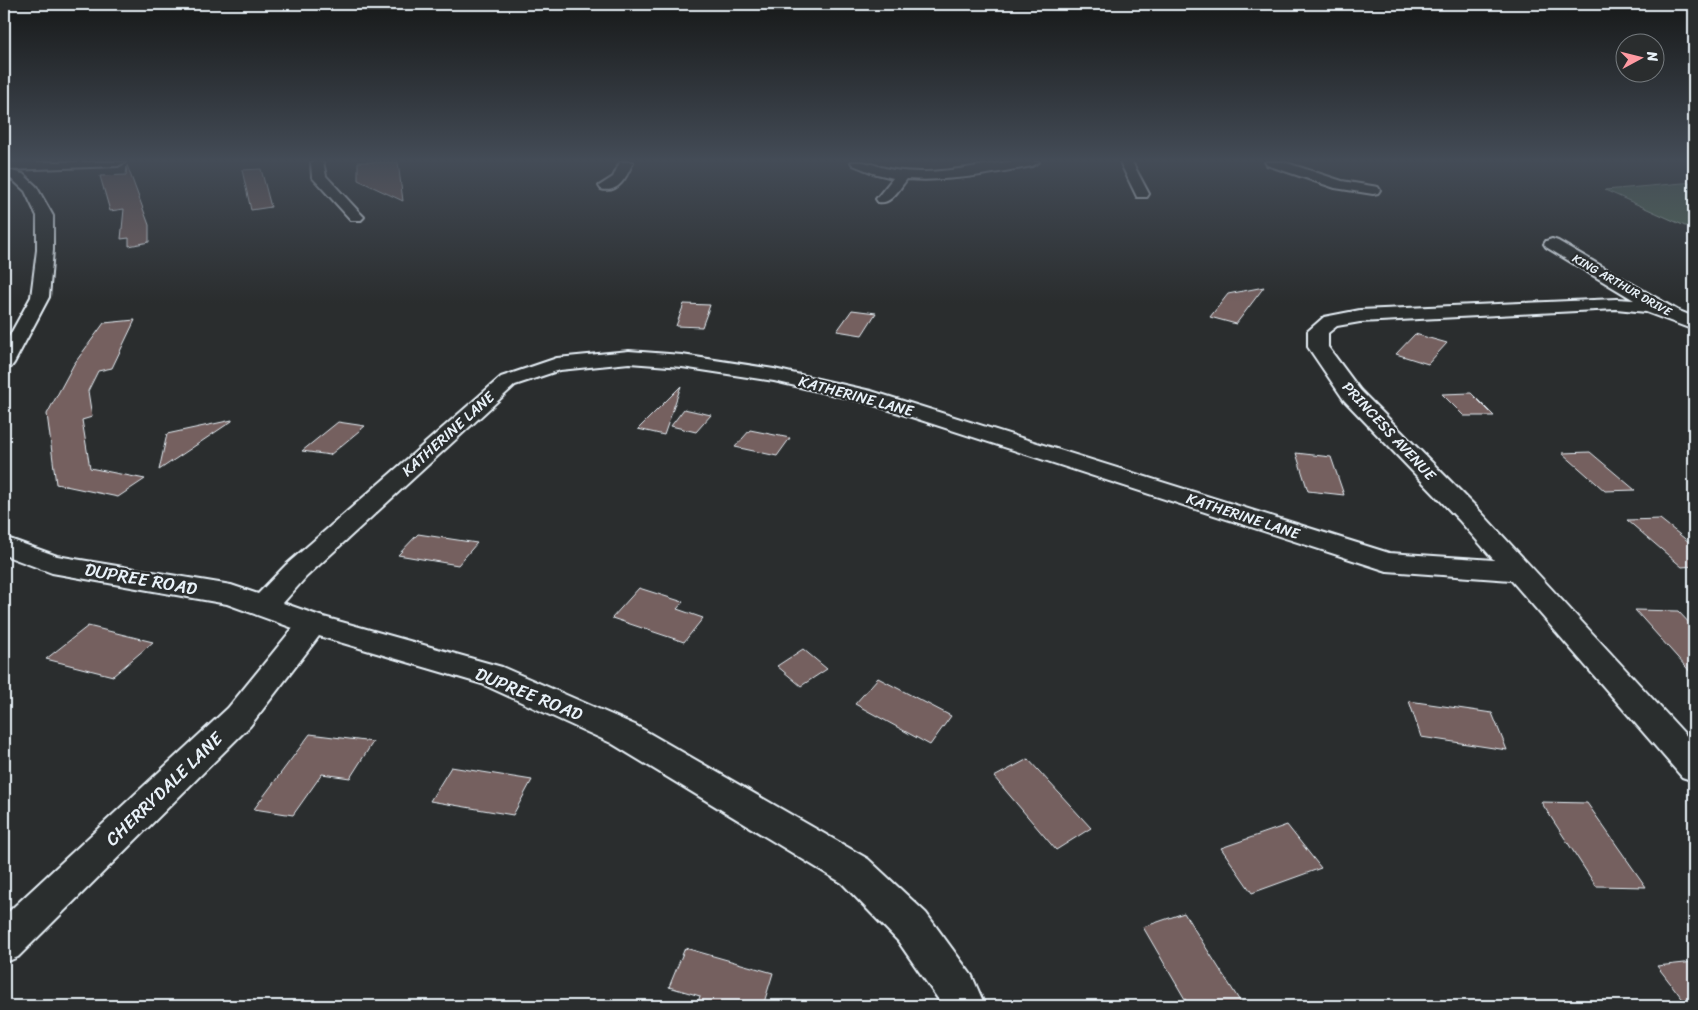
<svg xmlns="http://www.w3.org/2000/svg" width="1698" height="1010" font-family="Sriracha,sans-serif">
  <style>
    .green { fill: #536b59; stroke: #9eaea8 }
    .building { fill: #74615f; stroke: #e8f1f8 }
    .lines { fill: none; stroke-linecap: round; stroke-linejoin: round }
    .street-casing { stroke: #e8f1f8; stroke-width: 4 }
    .street { fill: #2a2d2e; fill-rule: evenodd }
    .labels { text-anchor: middle; stroke-width: 4.5; stroke-linejoin: round; paint-order: stroke }
    .far-street-label { font-size: 12px; fill: #e8f1f8; stroke: #2a2d2e }
    .street-label { font-size: 15px; fill: #e8f1f8; stroke: #2a2d2e }
    .near-street-label { font-size: 18px; fill: #e8f1f8; stroke: #2a2d2e }
  </style>
  <rect width="100%" height="100%" fill="#2a2d2e"/>
  <filter id="ink" filterUnits="userSpaceOnUse"><feTurbulence type="fractalNoise" baseFrequency=".02" numOctaves="2"/><feDisplacementMap in="SourceGraphic" scale="10" xChannelSelector="R" yChannelSelector="G"/><feConvolveMatrix kernelMatrix="1 2 1 2 8 2 1 2 1" color-interpolation-filters="sRGB"/></filter>
  <g filter="url(#ink)">
    <!-- green -->
    <path class="green" d="M1694,182V226H1685L1605,190Z"/>
    <!-- building -->
    <g class="building">
      <path d="M358,162H398L403,201L358,180Z"/>
      <path d="M127,165L149,225V242L129,246V238L121,239L124,209L110,211L100,176L126,175Z"/>
      <path d="M261,169L271,207L251,210L242,170Z"/>
      <path d="M1264,287L1236,324L1210,317L1228,294Z"/>
      <path d="M684,304L710,305L702,327L676,326Z"/>
      <path d="M852,310L876,313L862,335L837,331Z"/>
      <path d="M135,320L112,368L98,371L88,391L92,417L82,420L90,468L145,479L118,497L56,484L47,414L74,364L104,323Z"/>
      <path d="M1415,334L1447,343L1428,364L1396,354Z"/>
      <path d="M681,386L664,435L638,429Z"/>
      <path d="M1471,393L1494,416H1464L1442,394Z"/>
      <path d="M684,409L711,415L696,432L671,426Z"/>
      <path d="M232,420V421L159,470L167,434Z"/>
      <path d="M338,422L365,426L330,455L302,451Z"/>
      <path d="M750,430L790,438L777,456L735,447Z"/>
      <path d="M1590,452L1635,490L1605,491L1562,453Z"/>
      <path d="M1296,453L1331,457L1344,495L1308,491Z"/>
      <path d="M1660,519L1694,546V566L1682,567L1627,520Z"/>
      <path d="M418,534L477,543L458,565L398,555Z"/>
      <path d="M639,588L683,602L677,609L703,618L684,642L612,618Z"/>
      <path d="M1635,610L1678,611L1694,628V676Z"/>
      <path d="M88,626L153,642L113,676L46,659Z"/>
      <path d="M803,649L827,669L801,686L777,666Z"/>
      <path d="M878,678L951,716L930,745L855,704Z"/>
      <path d="M1409,701L1492,713L1507,750L1421,737Z"/>
      <path d="M310,734L373,742L350,778L322,774L293,815L254,809Z"/>
      <path d="M1028,759L1091,828L1056,850L994,777Z"/>
      <path d="M451,767L532,780L513,815L430,801Z"/>
      <path d="M1541,802L1587,803L1646,887L1596,886Z"/>
      <path d="M1287,825L1321,868L1252,893L1221,848Z"/>
      <path d="M1184,913L1243,1006H1189L1143,927Z"/>
      <path d="M685,948L773,973L763,1006H697L700,996L669,987Z"/>
      <path d="M1694,962V1006H1688L1657,966Z"/>
    </g>
    <g class="lines">
      <defs>
        <g id="street">
          <path d="M4,162H125L118,166L8,170L23,174L36,186L53,216V250L49,297L14,363L11,367L4,369V346L31,297L37,250V216L25,191L13,180L4,177Z"/>
          <path d="M311,162H323L326,176L361,214L364,217L361,220H351L312,177Z"/>
          <path d="M620,162H633C627,176 619,194 601,189L599,186L613,177Z"/>
          <path d="M851,162C863,161 870,163 881,167C894,171 910,172 923,172C961,172 1002,158 1039,162L1032,166C991,174 949,182 907,179C899,189 891,205 878,202L876,199L893,178L873,173L853,165Z"/>
          <path d="M1120,162H1132L1149,194L1147,197H1137Z"/>
          <path d="M1265,162H1284L1342,181L1378,187L1380,190L1378,193L1373,194L1335,188L1267,165Z"/>
          <path d="M1552,239L1558,241L1677,310L1694,317V330L1646,312L1616,309L1360,322L1337,326L1328,333V347L1360,390L1477,508L1694,744V781L1682,777L1511,580L1387,571L865,402L774,381L682,367L629,363L560,370L515,385L306,577L283,603L320,616L502,667L635,725L868,859L926,913L972,976L985,1006H943L898,941L842,883L611,743L482,684L319,636L250,726L18,957L4,963V916L228,708L293,628L227,604L52,573L4,555V537L57,556L231,585L258,594L286,565L501,377L557,358L629,351L682,355L774,369L871,391L1389,553L1494,560L1459,520L1344,400L1308,347V331L1324,317L1360,310L1616,299L1634,300L1546,247L1544,244L1546,241Z"/>
        </g>
      </defs>
      <!-- street casing -->
      <use href="#street" class="street-casing"/>
      <!-- street -->
      <use href="#street" class="street"/>
    </g>
  </g>
  <!-- sky -->
  <linearGradient id="sky" x2="0" y2="1"><stop stop-color="#171919"/><stop offset="0.53" stop-color="#444c57"/><stop offset="1" stop-color="#444c57" stop-opacity="0"/></linearGradient>
  <rect width="1698" height="303" fill="url(#sky)"/>
  <g class="labels">
    <!-- far-street labels -->
    <g class="far-street-label">
      <text transform="translate(1622 285) rotate(30)" y="4">KING ARTHUR DRIVE</text>
    </g>
    <!-- street labels -->
    <g class="street-label">
      <text transform="translate(856 396) rotate(15)" y="5">KATHERINE LANE</text>
      <text transform="translate(1389 431) rotate(47)" y="5">PRINCESS AVENUE</text>
      <text transform="translate(448 434) rotate(-42)" y="5">KATHERINE LANE</text>
      <text transform="translate(1243 516) rotate(18)" y="5">KATHERINE LANE</text>
    </g>
    <!-- near-street labels -->
    <g class="near-street-label">
      <text transform="translate(141 579) rotate(10)" y="6">DUPREE ROAD</text>
      <text transform="translate(529 694) rotate(22)" y="6">DUPREE ROAD</text>
      <text transform="translate(164 789) rotate(-44)" y="6">CHERRYDALE LANE</text>
    </g>
  </g>
  <!-- margin -->
  <rect width="1698" height="1010" fill="none" stroke="#2a2d2e" stroke-width="20"/>
  <rect x="10" y="10" width="1678" height="990" fill="none" stroke="#e8f1f8" stroke-width="2" filter="url(#ink)"/>
  <!-- north arrow -->
  <g transform="translate(1640 58) rotate(83)"><circle r="24" fill="#2a2d2e" stroke="#767b7f"/>
  <path d="M0-4L9 19L0 12L-9 19Z" fill="#ff9aa2"/>
  <text y="-8" font-size="14" font-weight="bold" text-anchor="middle" fill="#e8f1f8">N</text>
  </g>
</svg>
